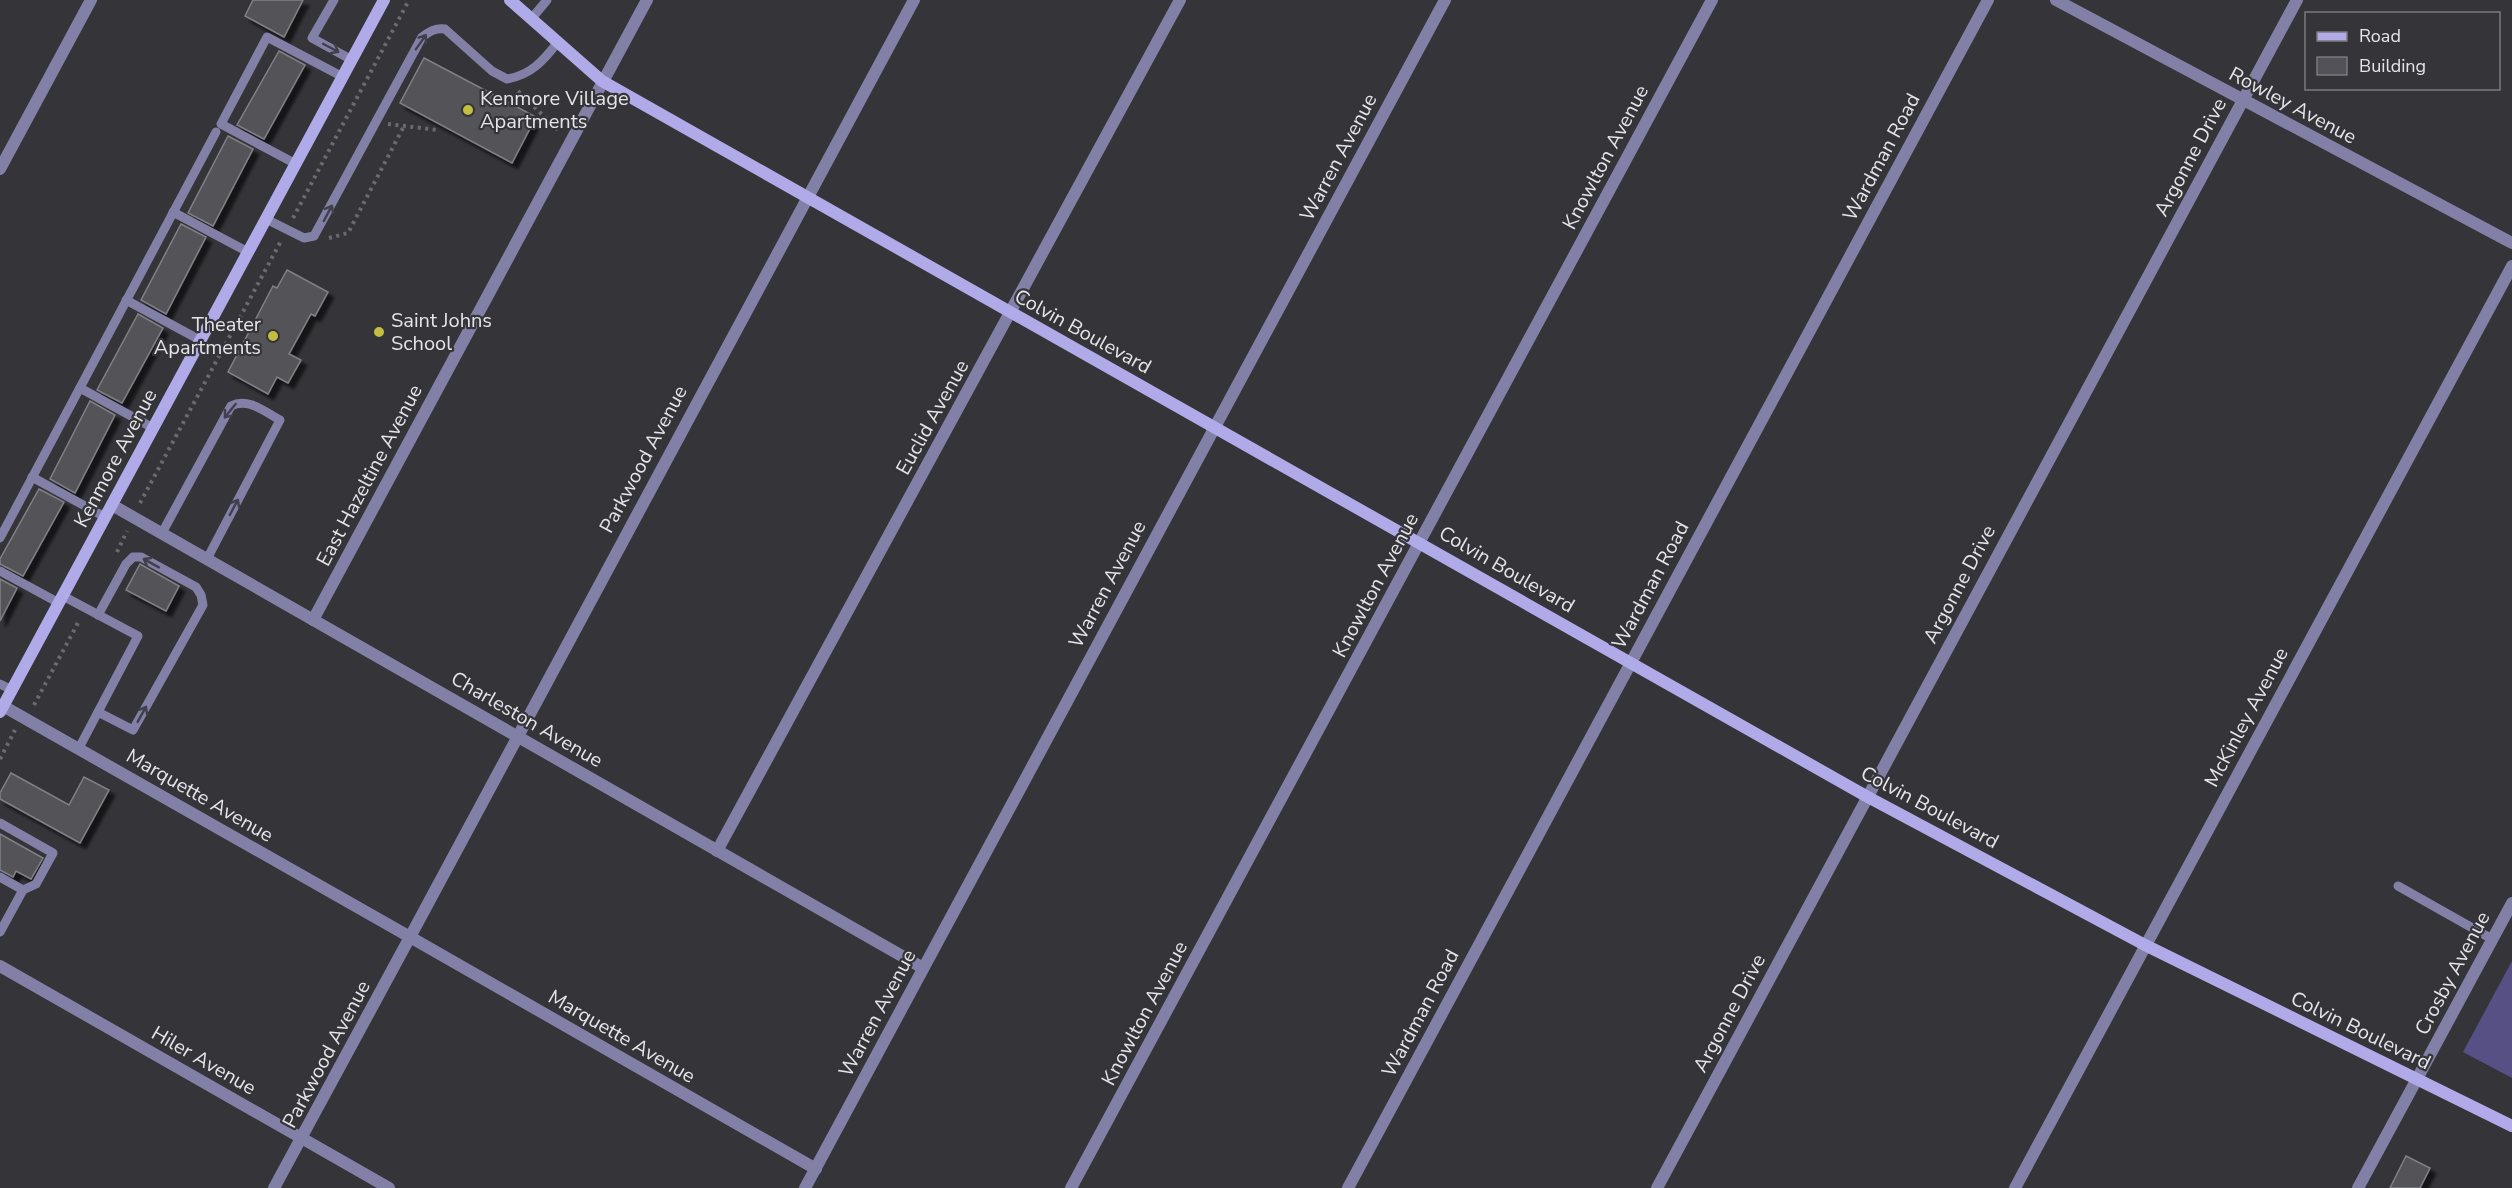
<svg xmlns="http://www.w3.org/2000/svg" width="2512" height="1188" font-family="'Nunito Sans',sans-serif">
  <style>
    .green { fill: #565085 }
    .building { fill: #525258; stroke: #808086; stroke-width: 1.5; filter: url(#shadow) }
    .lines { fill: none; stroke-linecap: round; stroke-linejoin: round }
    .path { stroke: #6b6a6f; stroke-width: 4; stroke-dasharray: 3 4.5; stroke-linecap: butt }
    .lane { stroke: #8380a7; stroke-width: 9 }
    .street { stroke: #8380a7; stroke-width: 12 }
    .secondary { stroke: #b0abe8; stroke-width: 12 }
    .oneway { stroke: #403f4a }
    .poi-dot { fill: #c1be40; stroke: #343439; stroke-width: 2 }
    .labels { text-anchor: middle; stroke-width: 4.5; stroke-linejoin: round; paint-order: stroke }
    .poi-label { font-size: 20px; fill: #e5e4e8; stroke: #343439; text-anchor: start }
    .street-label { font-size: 20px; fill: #e5e4e8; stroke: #343439 }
  </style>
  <defs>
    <filter id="shadow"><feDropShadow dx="5.5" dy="5.5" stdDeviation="1.5" flood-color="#0009"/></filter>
  </defs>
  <rect width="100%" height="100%" fill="#343439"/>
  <!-- green -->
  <path class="green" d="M2512,961V1078L2463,1052Z"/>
  <!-- building -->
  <g class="building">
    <path d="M253,0H303L284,37L245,16Z"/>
    <path d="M279,51L305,65L264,139L237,125Z"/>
    <path d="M424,58L536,117L512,163L400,103Z"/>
    <path d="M228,136L253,149L213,226L188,213Z"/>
    <path d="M181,224L206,237L166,314L141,300Z"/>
    <path d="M287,270L328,292L315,316L311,314L289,354L301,360L288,383L277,377L268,394L228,372L273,286L277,288Z"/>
    <path d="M138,314L163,328L122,403L97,390Z"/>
    <path d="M90,401L115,415L75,493L50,479Z"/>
    <path d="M39,489L64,502L23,576L0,564V559Z"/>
    <path d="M140,564L179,586L166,611L126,590Z"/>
    <path d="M0,579L17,588L0,621Z"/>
    <path d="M11,773L69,805L84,777L109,790L80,843L0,799V793Z"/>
    <path d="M0,834L43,858L31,879L16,871L13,877L0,870Z"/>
    <path d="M2406,1156L2430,1168L2420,1188H2390Z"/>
  </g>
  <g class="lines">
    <!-- path -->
    <g class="path">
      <path d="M518,91L560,132"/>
      <path d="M388,124L438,130"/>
      <path d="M293,218L409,0"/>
      <path d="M329,238L348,233L404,126"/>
      <path d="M140,503L281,241"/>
      <path d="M117,552L127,531"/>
      <path d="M34,705L80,619"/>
      <path d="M0,759L15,730"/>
    </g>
    <!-- lane -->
    <g class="lane">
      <path d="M334,0L312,38L352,60"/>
      <path d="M532,18L547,0"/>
      <path d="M296,164L221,124L267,37L343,77"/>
      <path d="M173,212L248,252"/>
      <path d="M266,219L304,238L314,236L422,37C430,31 435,28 445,29L492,71L507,79C531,75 543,61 558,42"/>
      <path d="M126,300L200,340"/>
      <path d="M80,388L153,428"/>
      <path d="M32,477L105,517"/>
      <path d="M162,533L231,406C248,397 265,412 280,420L207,559"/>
      <path d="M0,538L216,132"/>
      <path d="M0,571L59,603"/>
      <path d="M63,596L138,636L79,748"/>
      <path d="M0,684L12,690"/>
      <path d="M98,712L133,730L203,605L201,595L196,587L141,557H133L126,564L98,615"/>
      <path d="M0,823L53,853L36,884L23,890L0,877"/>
      <path d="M2398,886L2492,939"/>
      <path d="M0,932L23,890"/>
    </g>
    <!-- street -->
    <g class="street">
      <path d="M2056,0L2512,243"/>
      <path d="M0,169L91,0"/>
      <path d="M112,505L923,968"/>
      <path d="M313,620L647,0"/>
      <path d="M3,706L410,937L274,1188"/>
      <path d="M717,851L1180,0"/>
      <path d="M0,966L389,1188"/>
      <path d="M816,1169L410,937L914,0"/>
      <path d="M805,1188L1445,0"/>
      <path d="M1071,1188L1712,0"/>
      <path d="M1348,1188L1988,0"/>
      <path d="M1657,1188L2297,0"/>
      <path d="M2015,1188L2512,266"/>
      <path d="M2358,1188L2512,903"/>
    </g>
    <!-- secondary -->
    <g class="secondary">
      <path d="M510,0L602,81L1866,796L2145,945L2512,1126"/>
      <path d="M0,712L384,0"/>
    </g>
  </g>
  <!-- one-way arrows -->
  <defs><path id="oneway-shaft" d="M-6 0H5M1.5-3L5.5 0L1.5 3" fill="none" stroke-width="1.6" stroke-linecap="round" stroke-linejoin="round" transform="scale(1.5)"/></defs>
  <g class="oneway">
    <use href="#oneway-shaft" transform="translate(421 42) rotate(-55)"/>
    <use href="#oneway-shaft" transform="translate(331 48) rotate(28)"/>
    <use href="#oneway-shaft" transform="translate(328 213) rotate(-62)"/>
    <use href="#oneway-shaft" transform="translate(230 411) rotate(129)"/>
    <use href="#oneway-shaft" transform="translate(234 507) rotate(-62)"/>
    <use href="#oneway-shaft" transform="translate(151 563) rotate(-151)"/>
    <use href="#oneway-shaft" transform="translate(142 714) rotate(-61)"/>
  </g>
  <!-- markers -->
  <g class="poi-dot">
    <circle cx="468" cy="110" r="6"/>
    <circle cx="379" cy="332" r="6"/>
    <circle cx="273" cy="336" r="6"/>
  </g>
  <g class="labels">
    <!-- poi labels -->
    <g class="poi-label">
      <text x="480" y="105">Kenmore Village<tspan x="480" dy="23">Apartments</tspan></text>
      <text x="391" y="327">Saint Johns<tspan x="391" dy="23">School</tspan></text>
      <text x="261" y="331" text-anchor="end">Theater<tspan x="261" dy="23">Apartments</tspan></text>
    </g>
    <!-- street labels -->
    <g class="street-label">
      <text transform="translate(2293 105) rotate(28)" y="7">Rowley Avenue</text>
      <text transform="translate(1338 157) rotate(-62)" y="7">Warren Avenue</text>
      <text transform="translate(1605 157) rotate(-62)" y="7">Knowlton Avenue</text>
      <text transform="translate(1881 157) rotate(-62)" y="7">Wardman Road</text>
      <text transform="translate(2190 157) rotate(-62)" y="7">Argonne Drive</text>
      <text transform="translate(1083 331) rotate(29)" y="7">Colvin Boulevard</text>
      <text transform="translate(932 417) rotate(-61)" y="7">Euclid Avenue</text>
      <text transform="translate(115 458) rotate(-62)" y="7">Kenmore Avenue</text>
      <text transform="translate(643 459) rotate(-62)" y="7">Parkwood Avenue</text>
      <text transform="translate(369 475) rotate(-62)" y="7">East Hazeltine Avenue</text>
      <text transform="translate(1507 569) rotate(30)" y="7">Colvin Boulevard</text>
      <text transform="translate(1107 584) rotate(-62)" y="7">Warren Avenue</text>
      <text transform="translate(1959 584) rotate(-62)" y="7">Argonne Drive</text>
      <text transform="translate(1375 585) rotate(-62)" y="7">Knowlton Avenue</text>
      <text transform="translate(1650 585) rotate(-62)" y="7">Wardman Road</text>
      <text transform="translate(2246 717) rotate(-62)" y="7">McKinley Avenue</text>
      <text transform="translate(527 719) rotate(30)" y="7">Charleston Avenue</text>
      <text transform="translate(200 795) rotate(30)" y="7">Marquette Avenue</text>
      <text transform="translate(1930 807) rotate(28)" y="7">Colvin Boulevard</text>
      <text transform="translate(2452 973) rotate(-62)" y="7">Crosby Avenue</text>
      <text transform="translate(877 1013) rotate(-62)" y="7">Warren Avenue</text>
      <text transform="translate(1144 1013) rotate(-62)" y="7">Knowlton Avenue</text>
      <text transform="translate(1420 1013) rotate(-62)" y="7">Wardman Road</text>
      <text transform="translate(1729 1013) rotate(-62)" y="7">Argonne Drive</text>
      <text transform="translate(2361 1030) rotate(26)" y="7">Colvin Boulevard</text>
      <text transform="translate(622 1036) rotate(30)" y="7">Marquette Avenue</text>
      <text transform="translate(326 1054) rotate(-62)" y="7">Parkwood Avenue</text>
      <text transform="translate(204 1060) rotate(30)" y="7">Hiler Avenue</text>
    </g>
  </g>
  <!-- legend -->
  <rect x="2305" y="12" width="195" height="78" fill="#343439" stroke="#7b7a7f" stroke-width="1.5"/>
  <rect x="2317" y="32" width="30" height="9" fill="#b0abe8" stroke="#7b7a7f" stroke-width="1.5"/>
  <text x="2359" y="42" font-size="18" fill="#e5e4e8">Road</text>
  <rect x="2317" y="57" width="30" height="18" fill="#525258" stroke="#7b7a7f" stroke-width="1.5"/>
  <text x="2359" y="72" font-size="18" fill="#e5e4e8">Building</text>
</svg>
